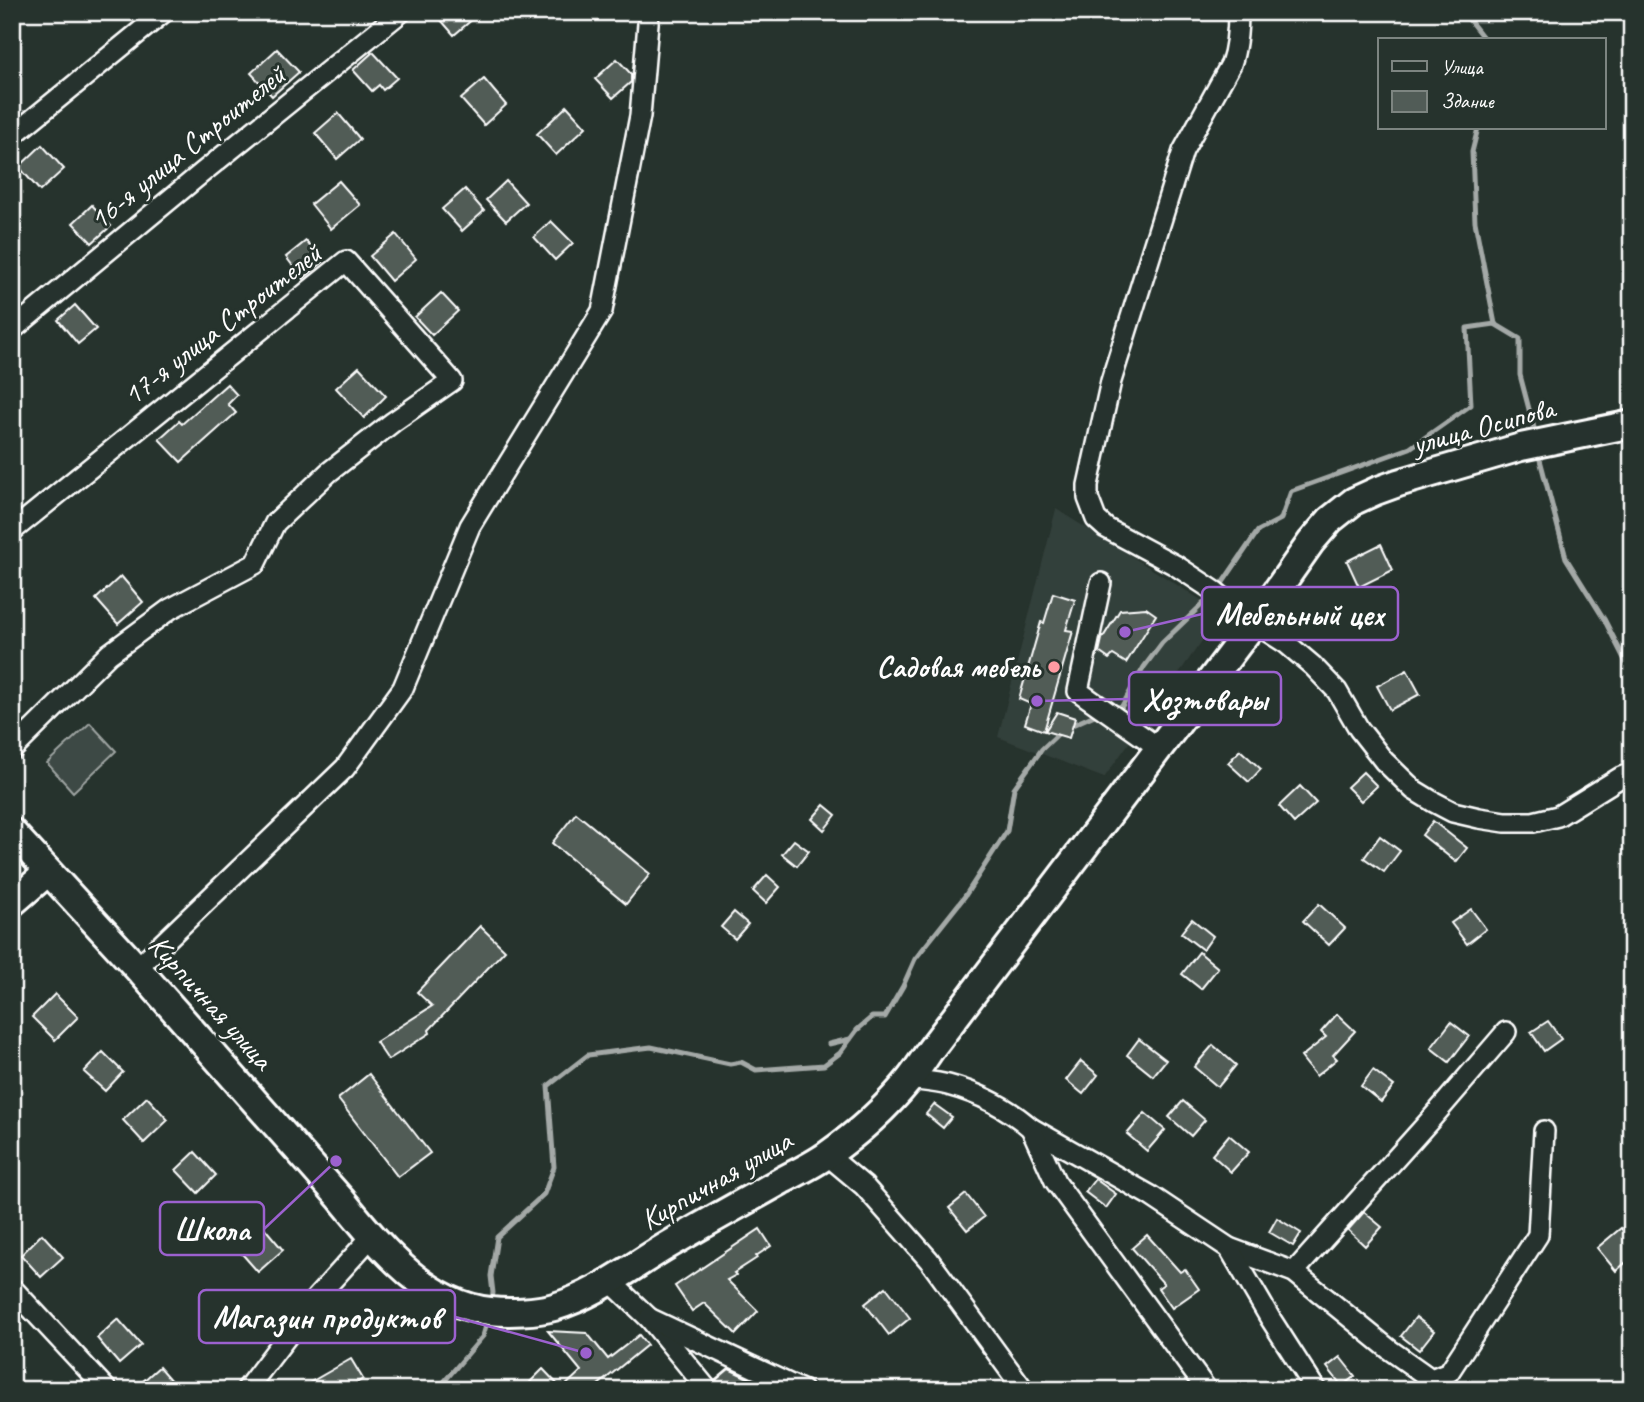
<svg xmlns="http://www.w3.org/2000/svg" width="1644" height="1402" font-family="Caveat,sans-serif">
  <style>
    .built { fill: #333f3a }
    .green { fill: #3e4944; stroke: #9ea4a2; stroke-width: 2 }
    .lines { fill: none; stroke-linecap: round; stroke-linejoin: round }
    .stream { stroke: #a4a9a7; stroke-width: 5 }
    .building { fill: #515c57; stroke: #fff; stroke-width: 2 }
    .street-casing { stroke: #fff; stroke-width: 24 }
    .secondary-casing { stroke: #fff; stroke-width: 32 }
    .street { stroke: #26332d; stroke-width: 19 }
    .secondary { stroke: #26332d; stroke-width: 26 }
    .poi-dot { fill: #ff9aa2; stroke: #26332d; stroke-width: 2.5 }
    .labels { text-anchor: middle; stroke-width: 6; stroke-linejoin: round; paint-order: stroke }
    .street-label { font-size: 30px; fill: #fff; stroke: #26332d }
    .poi-label { font-size: 30px; font-weight: bold; fill: #fff; stroke: #26332d; text-anchor: end }
    .leader { fill: none; stroke: #9c61cf; stroke-width: 2.5 }
    .callout-dot { fill: #9c61cf; stroke: #26332d; stroke-width: 2.5 }
    .callout { fill: #26332d; stroke: #9c61cf; stroke-width: 2.5 }
    .callout-label { font-size: 32px; text-anchor: middle; font-weight: bold; fill: #fff }
  </style>
  <rect width="100%" height="100%" fill="#26332d"/>
  <filter id="ink" filterUnits="userSpaceOnUse"><feTurbulence type="fractalNoise" baseFrequency=".0143" numOctaves="2"/><feDisplacementMap in="SourceGraphic" scale="14" xChannelSelector="R" yChannelSelector="G"/><feConvolveMatrix kernelMatrix="1 2 1 2 8 2 1 2 1" color-interpolation-filters="sRGB"/></filter>
  <g filter="url(#ink)">
    <!-- built -->
    <path class="built" d="M1056,509L1222,613L1104,778L998,737Z"/>
    <!-- green -->
    <path class="green" d="M90,723L116,751L73,792L47,763Z"/>
    <g class="lines">
      <!-- stream -->
      <g class="stream">
        <path d="M1463,12L1485,40"/>
        <path d="M1478,128L1472,152L1475,222L1495,324L1520,339V375L1535,432"/>
        <path d="M1539,456L1566,558L1604,619L1632,674"/>
        <path d="M1219,588L1258,531L1281,519L1291,491L1410,448L1471,405L1467,328L1495,324"/>
        <path d="M1112,709L1122,706L1144,667L1162,643L1212,595"/>
        <path d="M1070,726L1099,713"/>
        <path d="M829,1044L850,1039"/>
        <path d="M491,1302L493,1293L491,1276L497,1237L544,1194L554,1167L548,1086L588,1055L651,1047L730,1064L741,1062L756,1070L824,1065L840,1053L857,1030L872,1017H885L903,986L915,959L965,896L1007,831L1014,788L1042,749L1061,731"/>
        <path d="M437,1390L483,1336L488,1319"/>
      </g>
    </g>
    <!-- building -->
    <g class="building">
      <path d="M434,12H481L454,35Z"/>
      <path d="M277,49L299,72L272,96L251,73Z"/>
      <path d="M373,52L397,78L383,90L379,85L372,91L353,70Z"/>
      <path d="M617,59L631,74V82L613,98L595,79Z"/>
      <path d="M484,79L506,105L484,125L461,99Z"/>
      <path d="M567,106L586,127L556,155L537,134Z"/>
      <path d="M338,113L360,139L337,159L315,133Z"/>
      <path d="M42,145L64,169L40,191L19,167Z"/>
      <path d="M339,181L360,205L331,229L311,204Z"/>
      <path d="M506,181L526,203L506,221L486,200Z"/>
      <path d="M465,189L484,211L462,231L442,209Z"/>
      <path d="M92,205L111,226L92,243L73,223Z"/>
      <path d="M551,221L573,243L555,260L534,237Z"/>
      <path d="M396,234L416,259L391,281L370,256Z"/>
      <path d="M306,241L323,262L303,279L286,257Z"/>
      <path d="M441,293L458,311L432,335L415,317Z"/>
      <path d="M75,305L96,329L78,344L58,320Z"/>
      <path d="M359,367L386,396L364,418L336,388Z"/>
      <path d="M227,384L237,395L228,404L236,413L181,462L159,439L179,421L182,424Z"/>
      <path d="M1381,544L1393,570L1359,587L1347,561Z"/>
      <path d="M121,576L143,602L118,624L96,599Z"/>
      <path d="M1053,593L1075,600L1066,630L1073,631L1044,731L1025,724L1031,704L1019,699L1041,622L1044,623Z"/>
      <path d="M1146,608L1156,615L1126,663L1113,655L1109,659L1099,652L1102,639L1120,610Z"/>
      <path d="M1407,670L1420,694L1390,710L1377,686Z"/>
      <path d="M1057,712L1075,718L1069,738L1045,731Z"/>
      <path d="M1240,750L1261,769L1249,782L1228,763Z"/>
      <path d="M1363,772L1377,786L1361,801L1347,787Z"/>
      <path d="M1300,786L1316,803L1294,823L1279,806Z"/>
      <path d="M824,805L836,815L824,830L812,819Z"/>
      <path d="M576,813L650,874L626,904L552,843Z"/>
      <path d="M1433,821L1467,848L1456,862L1422,835Z"/>
      <path d="M1380,836L1400,851L1384,872L1364,858Z"/>
      <path d="M794,840L809,851L797,866L782,854Z"/>
      <path d="M767,875L780,887L766,903L753,891Z"/>
      <path d="M1319,904L1345,928L1329,945L1303,921Z"/>
      <path d="M1471,909L1486,929L1467,944L1451,923Z"/>
      <path d="M734,912L748,924L735,939L721,927Z"/>
      <path d="M1192,919L1213,936L1203,950L1181,933Z"/>
      <path d="M480,926L505,950L429,1030L430,1033L388,1060L376,1042L432,1006L417,992Z"/>
      <path d="M1199,952L1218,968L1201,989L1182,974Z"/>
      <path d="M55,994L78,1017L55,1040L32,1017Z"/>
      <path d="M1337,1014L1355,1031L1333,1055L1337,1059L1316,1076L1301,1057L1326,1037L1321,1032Z"/>
      <path d="M1548,1021L1561,1039L1544,1051L1531,1032Z"/>
      <path d="M1451,1022L1469,1036L1449,1062L1431,1048Z"/>
      <path d="M1139,1039L1166,1060L1153,1076L1127,1055Z"/>
      <path d="M1213,1045L1236,1065L1218,1087L1194,1067Z"/>
      <path d="M103,1052L123,1072L105,1091L84,1072Z"/>
      <path d="M1081,1061L1098,1075L1083,1094L1066,1080Z"/>
      <path d="M1373,1070L1394,1086L1381,1102L1361,1086Z"/>
      <path d="M369,1074L430,1153L398,1177L338,1099Z"/>
      <path d="M147,1097L168,1120L144,1143L123,1120Z"/>
      <path d="M1183,1101L1205,1120L1191,1136L1169,1117Z"/>
      <path d="M934,1104L952,1117L943,1128L926,1114Z"/>
      <path d="M1145,1113L1165,1130L1147,1151L1127,1134Z"/>
      <path d="M1229,1135L1249,1152L1231,1172L1212,1155Z"/>
      <path d="M195,1152L216,1175L198,1193L176,1170Z"/>
      <path d="M1095,1179L1116,1194L1106,1208L1085,1192Z"/>
      <path d="M966,1194L984,1217L967,1230L949,1208Z"/>
      <path d="M1364,1212L1382,1227L1365,1246L1348,1230Z"/>
      <path d="M1277,1218L1301,1233L1293,1246L1269,1232Z"/>
      <path d="M262,1225L283,1250L258,1272L236,1247Z"/>
      <path d="M1621,1228L1632,1241V1257L1616,1271L1597,1248Z"/>
      <path d="M760,1229L771,1246L756,1256L757,1258L734,1273L736,1275L727,1280L758,1311L736,1334L704,1303L692,1311L675,1286Z"/>
      <path d="M42,1234L63,1257L41,1277L21,1255Z"/>
      <path d="M1147,1235L1180,1272L1185,1269L1199,1289L1172,1308L1158,1288L1164,1284L1132,1248Z"/>
      <path d="M886,1287L910,1318L889,1335L865,1304Z"/>
      <path d="M1416,1317L1434,1331L1419,1350L1401,1336Z"/>
      <path d="M118,1319L141,1345L119,1364L97,1338Z"/>
      <path d="M548,1331L587,1333L608,1359L639,1335L647,1345L592,1390H537L530,1382L543,1369L562,1389L581,1371Z"/>
      <path d="M1340,1357L1355,1376L1342,1386L1327,1367Z"/>
      <path d="M351,1359L363,1379L345,1390H297Z"/>
      <path d="M159,1367L179,1390H133Z"/>
      <path d="M729,1369L750,1379L759,1390H723L716,1380Z"/>
    </g>
    <g class="lines">
      <defs>
        <g id="street">
          <path d="M1238,12C1238,31 1237,47 1231,64L1183,151L1111,381L1088,485V498L1096,519L1106,528L1175,565L1216,592L1254,623L1287,644L1313,666L1337,691L1359,729L1384,761L1414,790L1432,801L1453,812L1479,818L1505,822H1533L1558,816L1621,777L1632,773"/>
          <path d="M12,136L164,12"/>
          <path d="M12,330L203,172L401,12"/>
          <path d="M12,531L346,261L452,381L393,422L329,472L275,523L255,564L170,609L109,654L12,750"/>
          <path d="M1101,583L1078,691L1159,748"/>
          <path d="M137,968L345,768L403,688L470,526L602,311L640,116L649,12"/>
          <path d="M910,1079C923,1081 936,1082 948,1085C978,1093 1008,1108 1031,1128L1151,1196L1229,1248L1294,1272L1390,1350L1431,1379L1449,1372L1538,1235L1544,1131"/>
          <path d="M1031,1128L1055,1181L1207,1390"/>
          <path d="M827,1155L864,1186L929,1260L1024,1390"/>
          <path d="M1229,1248L1270,1318L1316,1390"/>
          <path d="M1294,1272L1432,1118L1506,1032"/>
          <path d="M610,1281L649,1318L708,1390"/>
          <path d="M12,1288L107,1390"/>
          <path d="M649,1318L802,1390"/>
          <path d="M246,1390L317,1297L372,1236"/>
        </g>
        <g id="secondary">
          <path d="M12,832L137,968L341,1199C380,1246 425,1304 490,1311C508,1313 537,1312 554,1307C596,1295 632,1266 670,1244C707,1222 744,1202 781,1181C796,1173 813,1165 827,1155C857,1134 886,1108 909,1080C917,1070 924,1059 931,1049L1254,623L1311,542L1330,520L1354,501L1376,491L1398,483L1521,447L1632,424"/>
          <path d="M12,903L48,872"/>
        </g>
      </defs>
      <!-- street casing -->
      <use href="#street" class="street-casing"/>
      <!-- secondary casing -->
      <use href="#secondary" class="secondary-casing"/>
      <!-- street -->
      <use href="#street" class="street"/>
      <!-- secondary -->
      <use href="#secondary" class="secondary"/>
    </g>
  </g>
  <!-- markers -->
  <circle class="poi-dot" cx="1054" cy="667" r="7"/>
  <g class="labels">
    <!-- street labels -->
    <g class="street-label">
      <text transform="translate(187 147) rotate(-39)" y="10">16-я улица Строителей</text>
      <text transform="translate(222 324) rotate(-38)" y="10">17-я улица Строителей</text>
      <text transform="translate(1483 426) rotate(-15)" y="10">улица Осипова</text>
      <text transform="translate(211 1002) rotate(48)" y="10">Кирпичная улица</text>
      <text transform="translate(716 1180) rotate(-30)" y="10">Кирпичная улица</text>
    </g>
    <!-- poi labels -->
    <g class="poi-label">
      <text x="1040" y="677">Садовая мебель</text>
    </g>
  </g>
  <!-- callouts -->
  <path class="leader" d="M1125 632L1202 614M1037 701L1129 699M336 1161L264 1229M586 1353L455 1317"/>
  <g class="callout-dot">
    <circle cx="1125" cy="632" r="7"/>
    <circle cx="1037" cy="701" r="7"/>
    <circle cx="336" cy="1161" r="7"/>
    <circle cx="586" cy="1353" r="7"/>
  </g>
  <g class="callout">
    <rect x="1202" y="587" width="196" height="53" rx="7"/>
    <rect x="1129" y="672" width="152" height="53" rx="7"/>
    <rect x="160" y="1202" width="104" height="53" rx="7"/>
    <rect x="199" y="1290" width="256" height="53" rx="7"/>
  </g>
  <g class="callout-label">
    <text x="1300" y="625">Мебельный цех</text>
    <text x="1205" y="710">Хозтовары</text>
    <text x="212" y="1240">Школа</text>
    <text x="327" y="1328">Магазин продуктов</text>
  </g>
  <!-- margin -->
  <rect width="1644" height="1402" fill="none" stroke="#26332d" stroke-width="42"/>
  <rect x="21" y="21" width="1602" height="1360" fill="none" stroke="#fff" stroke-width="2.5" filter="url(#ink)"/>
  <!-- legend -->
  <rect x="1378" y="38" width="228" height="91" fill="#26332d" stroke="#7d8581" stroke-width="2"/>
  <rect x="1392" y="61" width="35" height="10" fill="#26332d" stroke="#7d8581" stroke-width="2"/>
  <text x="1441" y="74" font-size="21" fill="#ffffff">Улица</text>
  <rect x="1392" y="91" width="35" height="21" fill="#515c57" stroke="#7d8581" stroke-width="2"/>
  <text x="1441" y="108" font-size="21" fill="#ffffff">Здание</text>
</svg>
